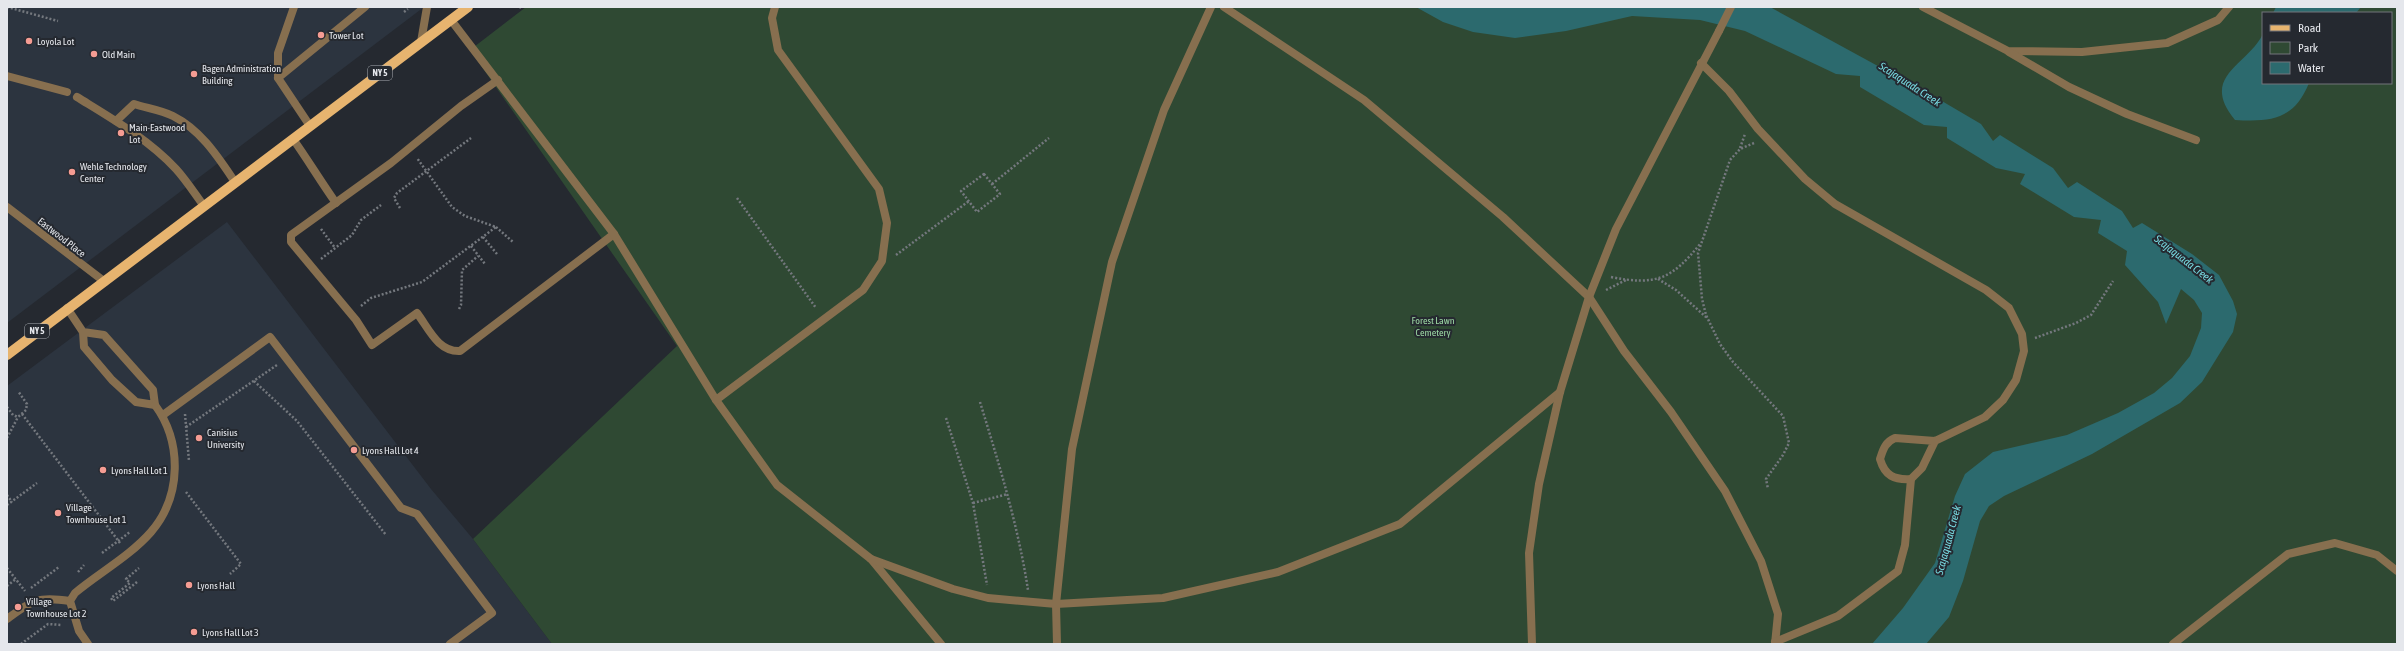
<svg xmlns="http://www.w3.org/2000/svg" width="2404" height="651" font-family="'Asap Condensed',sans-serif">
  <style>
    .built { fill: #2c343f }
    .green { fill: #2f4933; fill-rule: evenodd }
    .water { fill: #2c6a6e }
    .lines { fill: none; stroke-linecap: round; stroke-linejoin: round }
    .path { stroke: #74787e; stroke-width: 2.5; stroke-dasharray: 2 2; stroke-linecap: butt }
    .service { stroke: #876f4f; stroke-width: 8 }
    .minor { stroke: #876f4f; stroke-width: 8 }
    .tertiary { stroke: #876f4f; stroke-width: 8 }
    .primary { stroke: #e7b46f; stroke-width: 10 }
    .poi-dot { fill: #f59c93; stroke: #252930; stroke-width: 1.5 }
    .labels { text-anchor: middle; stroke-width: 4; stroke-linejoin: round; paint-order: stroke }
    .shield { fill: #252930; stroke: #abaeb4; stroke-width: 1 }
    .shield-label { font-size: 9px; font-weight: bold; fill: #e5e7ec }
    .poi-label { font-size: 10px; fill: #e5e7ec; stroke: #252930; text-anchor: start }
    .street-label { font-size: 10px; fill: #e5e7ec; stroke: #252930 }
    .park-label { font-size: 10px; fill: #9bd6a3; stroke: #252930 }
    .water-label { font-size: 11px; font-style: italic; fill: #79dce3; stroke: #252930 }
  </style>
  <rect width="100%" height="100%" fill="#252930"/>
  <!-- built -->
  <g class="built">
    <path d="M7,7H424L7,323Z"/>
    <path d="M227,222L431,489L473,539L552,644H7V386Z"/>
  </g>
  <!-- green -->
  <path class="green" d="M526,7H2397V644H552L473,539L677,346L470,50ZM2263,13H2391V83H2263Z"/>
  <!-- water -->
  <g class="water">
    <path d="M1416,7H1770L1898,77L1912,93L1918,87L1981,124L1993,141L2000,135L2053,168L2068,188L2077,182L2122,211L2133,228L2142,223L2192,254L2219,275L2233,301L2237,314L2233,332L2202,382L2180,403L2092,454L2004,496L1989,506L1980,521L1963,581L1949,617L1926,644H1872L1903,608L1935,563L1955,496L1965,474L1993,452L2067,435L2118,413L2154,393L2172,378L2190,356L2201,328L2202,313L2194,300L2181,289L2166,324L2158,302L2125,265L2127,251L2098,233L2101,220L2074,217L2020,184L2025,174L1996,168L1947,138V127L1924,125L1860,87V76L1836,74L1745,31L1700,20L1632,16L1566,31L1515,38L1473,32L1443,22Z"/>
    <path d="M2276,7H2361L2356,13H2273Z"/>
    <path d="M2263,34V83H2309C2294,120 2271,122 2235,120C2199,76 2247,66 2263,34Z"/>
  </g>
  <g class="lines">
    <!-- path -->
    <g class="path">
      <path d="M7,7L58,21"/>
      <path d="M520,7L521,8"/>
      <path d="M404,12L408,9"/>
      <path d="M1754,143L1740,149L1730,160L1698,253L1702,299L1706,315L1720,344L1733,362L1783,416L1789,443L1783,455L1766,479L1768,489"/>
      <path d="M1740,148L1745,134"/>
      <path d="M984,174L1000,194L977,212L961,191Z"/>
      <path d="M992,184L1049,138"/>
      <path d="M737,198L816,308"/>
      <path d="M400,208L394,198L397,193L471,138"/>
      <path d="M496,227L513,242"/>
      <path d="M321,229L335,248"/>
      <path d="M483,237L497,254"/>
      <path d="M471,246L485,264"/>
      <path d="M896,255L969,201"/>
      <path d="M321,259L352,235L361,220L381,205"/>
      <path d="M1611,277C1656,286 1672,279 1700,244"/>
      <path d="M1658,279L1676,290L1707,318"/>
      <path d="M1606,290L1626,280"/>
      <path d="M361,306L371,298L422,282L496,227L465,216L452,207L417,158"/>
      <path d="M459,309L461,305L462,270L478,256"/>
      <path d="M2035,338L2076,323L2091,315L2113,281"/>
      <path d="M254,381L297,421L386,535"/>
      <path d="M980,402C999,464 1018,525 1028,590"/>
      <path d="M7,407L13,415L18,417L26,410L27,404L18,391"/>
      <path d="M22,414L120,543"/>
      <path d="M185,414L189,461"/>
      <path d="M946,418L973,503L987,585"/>
      <path d="M186,427L277,365"/>
      <path d="M7,438L18,417"/>
      <path d="M186,492L241,564L230,574"/>
      <path d="M7,495L12,502"/>
      <path d="M973,503L1008,494"/>
      <path d="M7,505L37,483"/>
      <path d="M102,553L130,532"/>
      <path d="M7,568L25,591"/>
      <path d="M78,572L84,565"/>
      <path d="M137,582L113,601L111,598L130,583L126,579L139,568"/>
      <path d="M7,586L16,579"/>
      <path d="M31,588L59,567"/>
      <path d="M21,644L48,624L62,625"/>
    </g>
    <!-- service -->
    <g class="service">
      <path d="M294,7L278,53V78L310,126"/>
      <path d="M1719,31L1731,7"/>
      <path d="M7,76L67,92"/>
      <path d="M278,78L365,7"/>
      <path d="M498,80L461,106L391,163L291,235V242L356,320L372,345L417,313C429,329 438,352 460,351L614,234"/>
      <path d="M77,97C111,118 148,139 176,169C186,180 195,194 204,206"/>
      <path d="M116,121L134,104C146,108 161,110 173,116C201,130 218,157 235,182"/>
      <path d="M293,139C308,160 321,182 336,203"/>
      <path d="M67,308L83,332L84,347L112,380L136,402L155,405L153,390L104,335L83,332"/>
      <path d="M163,415L270,337L401,508L417,514L492,613L450,644"/>
      <path d="M7,619C33,600 37,596 70,601"/>
      <path d="M88,644L79,631L70,601L75,593C99,573 130,556 151,532C182,496 182,442 155,405"/>
    </g>
    <!-- minor -->
    <g class="minor">
      <path d="M1224,7L1364,100L1503,217L1589,297L1624,351L1671,412L1725,491L1761,561L1778,614L1775,644"/>
      <path d="M1923,7L2008,51L2082,52L2167,43L2218,20L2229,7"/>
      <path d="M451,20L614,234L716,400L777,485L871,559L941,644"/>
      <path d="M2009,52L2069,87L2127,114L2196,140"/>
      <path d="M1701,63L1729,91L1758,129L1805,179L1835,204L1986,290L2009,308L2022,334L2024,351L2016,380L2003,400L1985,417L1935,441L1895,438C1885,442 1883,450 1880,459C1885,476 1894,480 1911,479L1922,468L1935,441"/>
      <path d="M7,207L105,282"/>
      <path d="M716,400L863,290L882,261L887,223L879,189L778,50L772,18L775,7"/>
      <path d="M871,559L953,589L988,598L1056,604L1163,598L1278,572L1400,524L1560,392"/>
      <path d="M1775,642L1838,616L1898,571L1905,545L1911,479"/>
      <path d="M1057,644L1056,604L1072,449L1112,262L1164,110L1211,7"/>
      <path d="M1532,644L1529,553L1539,484L1560,392L1589,297L1616,229L1719,31"/>
      <path d="M2173,644L2288,554L2335,543L2377,555L2397,571"/>
    </g>
    <!-- tertiary -->
    <path class="tertiary" d="M421,42L427,7"/>
    <!-- primary -->
    <path class="primary" d="M7,355L468,7"/>
  </g>
  <!-- markers -->
  <g class="poi-dot">
    <circle cx="321" cy="35" r="4"/>
    <circle cx="29" cy="41" r="4"/>
    <circle cx="94" cy="54" r="4"/>
    <circle cx="194" cy="74" r="4"/>
    <circle cx="121" cy="133" r="4"/>
    <circle cx="72" cy="172" r="4"/>
    <circle cx="199" cy="438" r="4"/>
    <circle cx="354" cy="450" r="4"/>
    <circle cx="103" cy="470" r="4"/>
    <circle cx="58" cy="513" r="4"/>
    <circle cx="189" cy="585" r="4"/>
    <circle cx="18" cy="607" r="4"/>
    <circle cx="194" cy="632" r="4"/>
  </g>
  <g class="labels">
    <!-- shield labels -->
    <g class="shield">
      <rect x="368" y="66" width="24" height="14" rx="3"/>
      <rect x="25" y="324" width="24" height="14" rx="3"/>
    </g>
    <g class="shield-label">
      <text x="380" y="76">NY 5</text>
      <text x="37" y="334">NY 5</text>
    </g>
    <!-- poi labels -->
    <g class="poi-label">
      <text x="329" y="39">Tower Lot</text>
      <text x="37" y="45">Loyola Lot</text>
      <text x="102" y="58">Old Main</text>
      <text x="202" y="72">Bagen Administration<tspan x="202" dy="12">Building</tspan></text>
      <text x="129" y="131">Main-Eastwood<tspan x="129" dy="12">Lot</tspan></text>
      <text x="80" y="170">Wehle Technology<tspan x="80" dy="12">Center</tspan></text>
      <text x="207" y="436">Canisius<tspan x="207" dy="12">University</tspan></text>
      <text x="362" y="454">Lyons Hall Lot 4</text>
      <text x="111" y="474">Lyons Hall Lot 1</text>
      <text x="66" y="511">Village<tspan x="66" dy="12">Townhouse Lot 1</tspan></text>
      <text x="197" y="589">Lyons Hall</text>
      <text x="26" y="605">Village<tspan x="26" dy="12">Townhouse Lot 2</tspan></text>
      <text x="202" y="636">Lyons Hall Lot 3</text>
    </g>
    <!-- street labels -->
    <g class="street-label">
      <text transform="translate(62 237) rotate(38)" y="4">Eastwood Place</text>
    </g>
    <!-- park labels -->
    <g class="park-label">
      <text x="1433" y="324">Forest Lawn<tspan x="1433" dy="12">Cemetery</tspan></text>
    </g>
    <!-- water labels -->
    <g class="water-label">
      <text transform="translate(1910 84) rotate(33)" y="4">Scajaquada Creek</text>
      <text transform="translate(2184 259) rotate(38)" y="4">Scajaquada Creek</text>
      <text transform="translate(1948 540) rotate(-75)" y="4">Scajaquada Creek</text>
    </g>
  </g>
  <!-- border -->
  <rect width="2404" height="651" fill="none" stroke="#e5e7ec" stroke-width="16"/>
  <!-- legend -->
  <rect x="2262" y="12" width="130" height="72" fill="#252930" stroke="#72757b"/>
  <rect x="2270" y="25" width="20" height="6" fill="#e7b46f" stroke="#72757b"/>
  <text x="2298" y="32" font-size="12" fill="#e5e7ec">Road</text>
  <rect x="2270" y="42" width="20" height="12" fill="#2f4933" stroke="#72757b"/>
  <text x="2298" y="52" font-size="12" fill="#e5e7ec">Park</text>
  <rect x="2270" y="62" width="20" height="12" fill="#2c6a6e" stroke="#72757b"/>
  <text x="2298" y="72" font-size="12" fill="#e5e7ec">Water</text>
</svg>
